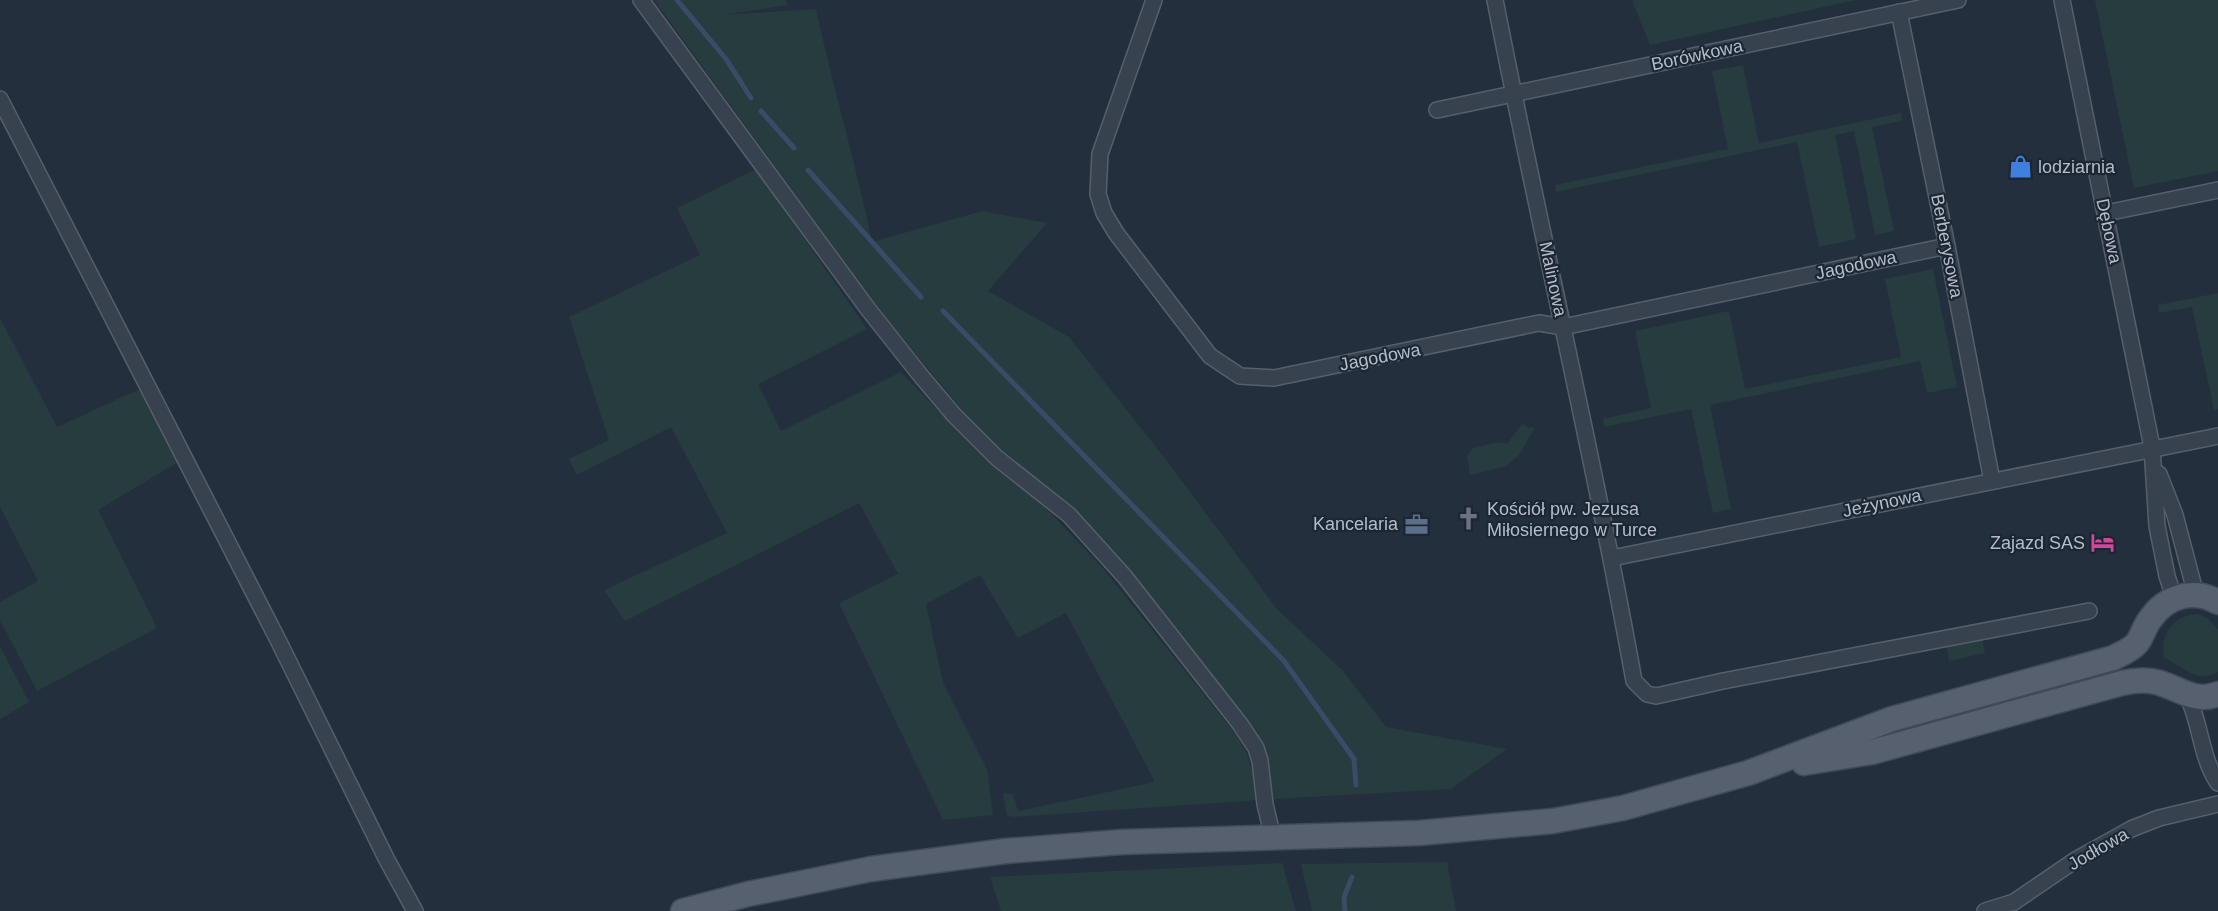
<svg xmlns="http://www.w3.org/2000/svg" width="2218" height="911" font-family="Arial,sans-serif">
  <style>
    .green { fill: #263c3f }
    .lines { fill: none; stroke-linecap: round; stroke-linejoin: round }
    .stream { stroke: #394c67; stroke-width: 5 }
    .minor-casing { stroke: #565f6c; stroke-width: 18 }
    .primary-casing { stroke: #414a57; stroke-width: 27 }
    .minor { stroke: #38414e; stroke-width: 15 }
    .primary { stroke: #56606e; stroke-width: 24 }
    .labels { text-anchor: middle; stroke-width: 4.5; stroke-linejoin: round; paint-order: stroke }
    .street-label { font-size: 18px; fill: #b4bcc9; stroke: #1d2633 }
    .poi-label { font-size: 18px; fill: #b4bcc9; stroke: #1d2633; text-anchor: start }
  </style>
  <rect width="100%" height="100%" fill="#242f3e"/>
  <!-- green -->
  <g class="green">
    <path d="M654,0H785L788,5L722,15L816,9C833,87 856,164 872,242L982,211L1047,223L988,291L1069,337L1167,461L1277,609L1343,671L1386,727L1507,749L1451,789L1274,799L1260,740L1145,595L1053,494L992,442L964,412L881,312Z"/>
    <path d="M1632,0H1856L1650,45Z"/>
    <path d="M2095,0H2218V171L2134,188Z"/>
    <path d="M1743,65L1759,143L1901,113L1902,121L1872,127L1894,231L1875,235L1854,131L1835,135L1856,239L1819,247L1797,142L1556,192L1555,185L1728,149L1712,71Z"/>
    <path d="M756,169L867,329L758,384L781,431L901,372L971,445L1048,510L1106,572L1237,736L1247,754L1260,800L1012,817L1007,815L1003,793L1013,794L1018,811L1155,782L1066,613L1018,638L980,575L926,604L943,683L987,769L993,815L943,820L839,603L898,574L859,503L625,621L604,590L727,533L671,427L577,475L569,459L609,440L569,317L700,255L677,208Z"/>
    <path d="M1933,269L1957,387L1927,393L1920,361L1710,405L1731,509L1713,513L1691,409L1604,427L1603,419L1651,408L1635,331L1729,311L1745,389L1901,357L1885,279Z"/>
    <path d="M2218,293V409L2214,410L2192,307L2159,313L2158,305Z"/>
    <path d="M0,318L57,427L142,388L180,461L98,510L157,628L37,691L0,620V602L38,581L0,507Z"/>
    <path d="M1522,424L1528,428L1535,427L1519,455L1506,466L1470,475L1467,456L1473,448L1499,442L1507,444Z"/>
    <path d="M2198,614L2207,618L2218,629V672C2195,684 2184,666 2164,658C2160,635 2173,615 2198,614Z"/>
    <path d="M1982,638L1985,653L1949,661L1946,645Z"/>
    <path d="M0,646L29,702L0,719Z"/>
    <path d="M1447,862L1456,911H1312L1301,864Z"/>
    <path d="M1282,863L1296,911H1001L990,877Z"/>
  </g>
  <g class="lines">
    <!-- stream -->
    <g class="stream">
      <path d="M677,0L726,59L751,98"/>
      <path d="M761,111L794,148"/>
      <path d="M808,170L921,297"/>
      <path d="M943,311L1284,661L1354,759L1356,785"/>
      <path d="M1345,911L1344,897L1352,877"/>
    </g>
    <defs>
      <g id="minor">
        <path d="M641,0L868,309L921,376L954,415L997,458L1069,515L1125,577L1240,724L1256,748L1260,761L1265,804L1273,838"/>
        <path d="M1154,0L1100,154L1098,194L1104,213L1116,233L1210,356L1240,376L1274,378L1539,323L1563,327L1947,246"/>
        <path d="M1495,0C1539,227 1593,453 1634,681L1647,694L1656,696L1723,681L2089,611"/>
        <path d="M2062,0L2152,447L2157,526L2167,576L2174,597"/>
        <path d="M1899,12L1947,246L1992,481"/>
        <path d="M0,99L278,640L387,860L415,911"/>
        <path d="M1437,110L1958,0"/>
        <path d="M2106,213L2218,190"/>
        <path d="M2159,474L2175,515L2196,595"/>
        <path d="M1612,558L2218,436"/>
        <path d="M2187,695C2201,723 2200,756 2218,783"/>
        <path d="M1985,911L2014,902L2077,859L2131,829L2159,818L2218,804"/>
      </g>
      <g id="primary">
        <path d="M1804,763L1872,752L2122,683C2135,680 2147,679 2160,683C2180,689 2195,703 2218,694"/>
        <path d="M683,911L748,894L871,869L1006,851L1122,842L1419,833L1553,821L1623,808L1748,773L1892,719L2113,658C2121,654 2131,650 2137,643C2143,635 2145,625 2151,618C2167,596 2193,588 2218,602"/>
      </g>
    </defs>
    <!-- minor casing -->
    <use href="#minor" class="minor-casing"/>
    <!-- primary casing -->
    <use href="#primary" class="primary-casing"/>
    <!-- minor -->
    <use href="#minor" class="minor"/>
    <!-- primary -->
    <use href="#primary" class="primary"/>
  </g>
  <!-- icons -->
  <defs>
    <symbol id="shop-bare" viewBox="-9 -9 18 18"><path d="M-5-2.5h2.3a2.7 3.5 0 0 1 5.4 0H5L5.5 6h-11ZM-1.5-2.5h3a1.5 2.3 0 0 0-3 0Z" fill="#3f7fe0" stroke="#1d2633" stroke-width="2.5" paint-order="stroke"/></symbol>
    <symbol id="church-bare" viewBox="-9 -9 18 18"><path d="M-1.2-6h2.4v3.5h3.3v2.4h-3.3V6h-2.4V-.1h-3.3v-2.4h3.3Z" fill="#6b7280" stroke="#1d2633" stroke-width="2.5" paint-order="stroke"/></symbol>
    <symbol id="office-bare" viewBox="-9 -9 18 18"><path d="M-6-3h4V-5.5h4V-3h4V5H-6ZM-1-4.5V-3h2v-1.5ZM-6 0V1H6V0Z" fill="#5c6f8a" stroke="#1d2633" stroke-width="2.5" paint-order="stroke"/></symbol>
    <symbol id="hotel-bare" viewBox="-9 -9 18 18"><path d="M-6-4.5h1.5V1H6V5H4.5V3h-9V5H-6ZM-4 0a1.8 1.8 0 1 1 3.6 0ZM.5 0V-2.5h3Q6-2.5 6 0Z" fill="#d1479c" stroke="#1d2633" stroke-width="2.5" paint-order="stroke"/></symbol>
  </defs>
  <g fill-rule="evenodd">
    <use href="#shop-bare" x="2004" y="150" width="33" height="33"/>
    <use href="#church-bare" x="1452" y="502" width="33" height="33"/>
    <use href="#office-bare" x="1400" y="508" width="33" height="33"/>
    <use href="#hotel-bare" x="2086" y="526" width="33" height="33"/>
  </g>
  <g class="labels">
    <!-- street labels -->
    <g class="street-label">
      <text transform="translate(1697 55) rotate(-12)" y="6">Borówkowa</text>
      <text transform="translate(2109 231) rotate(78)" y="6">Dębowa</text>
      <text transform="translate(1947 246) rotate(79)" y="6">Berberysowa</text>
      <text transform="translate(1856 265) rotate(-12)" y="6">Jagodowa</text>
      <text transform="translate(1553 279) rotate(78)" y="6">Malinowa</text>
      <text transform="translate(1380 357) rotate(-11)" y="6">Jagodowa</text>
      <text transform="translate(1882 503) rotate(-12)" y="6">Jeżynowa</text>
      <text transform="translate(2098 849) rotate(-30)" y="6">Jodłowa</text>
    </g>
    <!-- poi labels -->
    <g class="poi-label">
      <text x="2038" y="173">lodziarnia</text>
      <text x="1487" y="515">Kościół pw. Jezusa<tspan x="1487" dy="21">Miłosiernego w Turce</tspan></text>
      <text x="1398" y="530" text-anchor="end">Kancelaria</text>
      <text x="2085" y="549" text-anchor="end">Zajazd SAS</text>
    </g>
  </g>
</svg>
